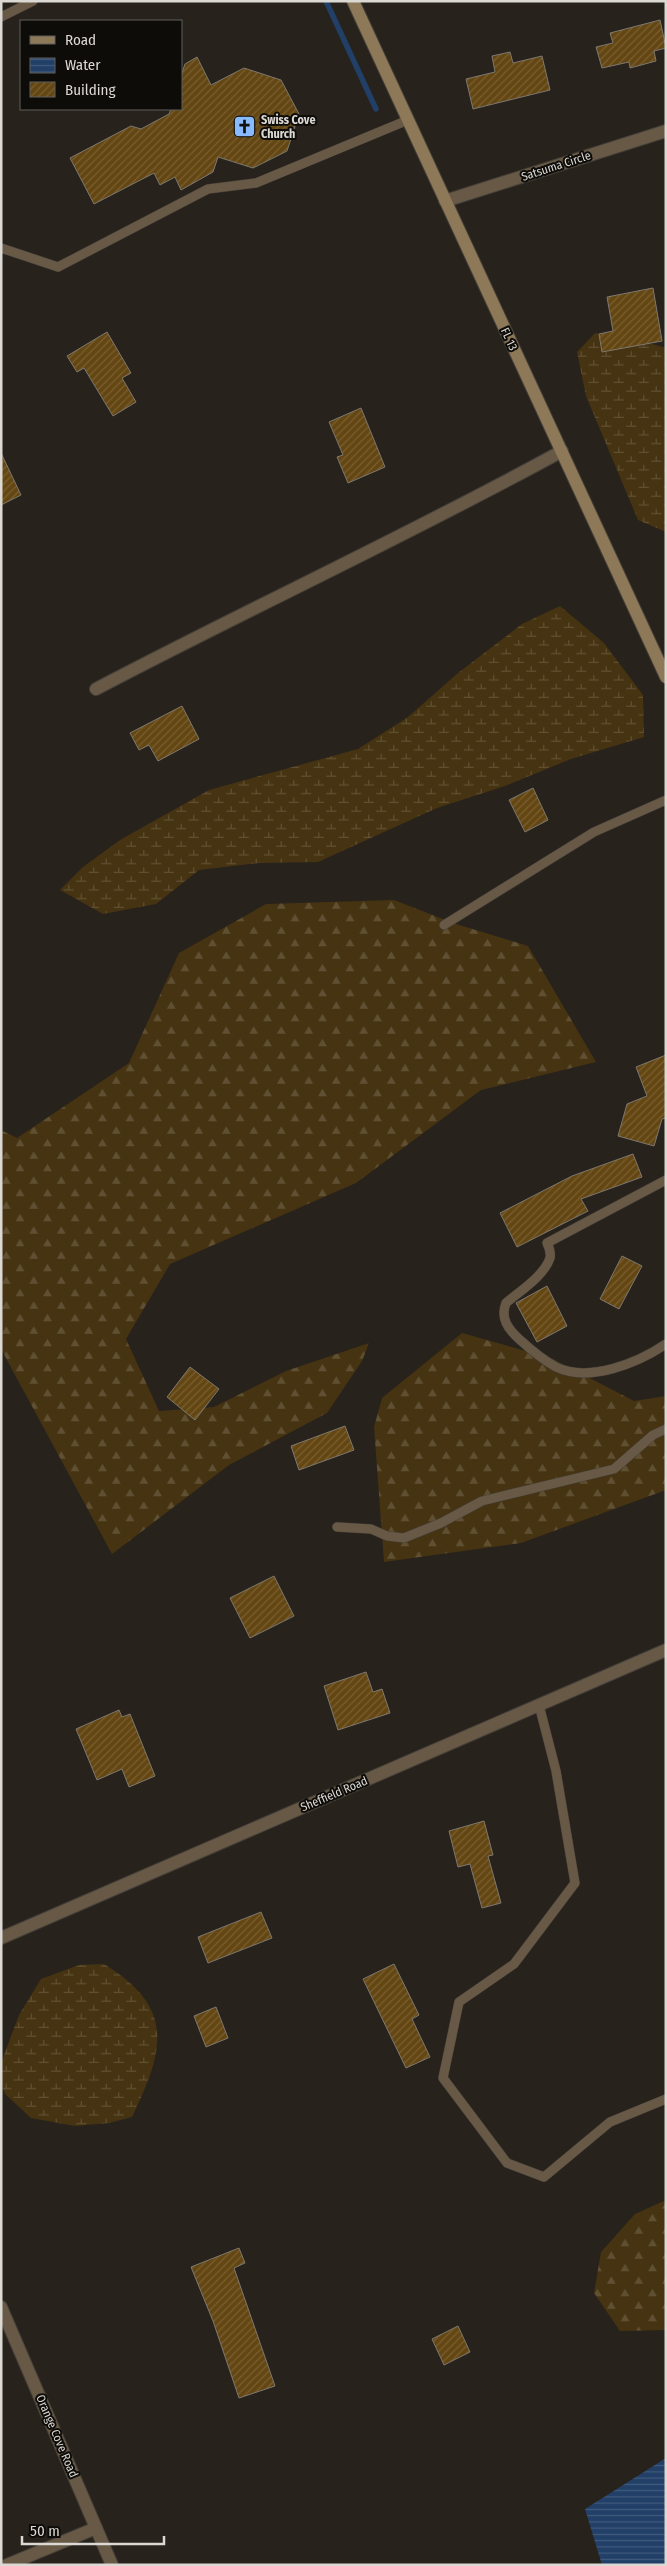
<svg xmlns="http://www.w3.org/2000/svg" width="667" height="2566" font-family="'Fira Sans Condensed',sans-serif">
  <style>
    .forest { fill: url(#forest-firs) }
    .wetland { fill: url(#wetland-marsh) }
    .water { fill: url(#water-rules) }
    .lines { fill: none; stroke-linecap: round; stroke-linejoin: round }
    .stream { stroke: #213f67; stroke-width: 5.5 }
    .building { fill: url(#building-hatch); stroke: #7e7870 }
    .service-casing { stroke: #443f39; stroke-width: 10 }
    .minor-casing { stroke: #443f39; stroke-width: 14 }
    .secondary-casing { stroke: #443f39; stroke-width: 14 }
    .service { stroke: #675946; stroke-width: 9 }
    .minor { stroke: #675946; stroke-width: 12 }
    .secondary { stroke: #8d7858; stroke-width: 12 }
    .labels { text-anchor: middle; stroke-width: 4; stroke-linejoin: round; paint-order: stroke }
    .poi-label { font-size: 12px; font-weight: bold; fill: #dcd9d4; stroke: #0e0c09; text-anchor: start }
    .street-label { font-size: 12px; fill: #dcd9d4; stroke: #0e0c09 }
  </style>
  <defs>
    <pattern id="forest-firs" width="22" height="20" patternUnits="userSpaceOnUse" patternTransform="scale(1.25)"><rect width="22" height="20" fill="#463311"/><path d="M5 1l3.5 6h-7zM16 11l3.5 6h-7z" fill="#605033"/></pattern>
    <pattern id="wetland-marsh" width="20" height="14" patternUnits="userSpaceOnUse" patternTransform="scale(1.25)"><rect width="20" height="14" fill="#463311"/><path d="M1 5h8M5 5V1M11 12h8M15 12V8" fill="none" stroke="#605033"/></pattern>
    <pattern id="water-rules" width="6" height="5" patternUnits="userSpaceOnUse" patternTransform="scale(1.25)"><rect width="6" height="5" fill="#213f67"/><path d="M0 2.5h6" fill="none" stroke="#415a7c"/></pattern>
    <pattern id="building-hatch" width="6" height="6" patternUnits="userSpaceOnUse" patternTransform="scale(1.25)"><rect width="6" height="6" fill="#634611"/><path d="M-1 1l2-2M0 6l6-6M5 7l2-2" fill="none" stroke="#796033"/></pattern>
  </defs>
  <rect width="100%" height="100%" fill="#27221b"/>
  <!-- forest -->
  <g class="forest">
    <path d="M394,900L453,923L528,946L596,1062L481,1090L356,1183L170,1264L126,1339L159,1411L214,1407L286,1371L369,1343L362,1361L327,1413L229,1465L112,1554L1,1349V1130L17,1138L129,1063L179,953L266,904Z"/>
    <path d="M462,1333L551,1358L634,1401L666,1396V1490L521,1543L384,1562L374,1427L382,1398Z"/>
    <path d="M666,2200V2330L620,2331L594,2293L601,2252L635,2214Z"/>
  </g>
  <!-- wetland -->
  <g class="wetland">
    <path d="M595,333L635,339L666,348V532L638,520L586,396L577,352Z"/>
    <path d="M560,606L604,643L643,695L644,737L571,759L505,786L437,808L318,862L259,863L199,870L156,904L103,914L60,890L83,867L120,840L209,790L358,749L408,717L458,673L522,624Z"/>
    <path d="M104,1964C176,2008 164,2050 132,2117L109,2123L75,2126L31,2118L5,2094L1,2084V2063L19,2015L41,1979L79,1965Z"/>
  </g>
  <!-- water -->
  <path class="water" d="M666,2458V2565H602L585,2509Z"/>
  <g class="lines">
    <!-- stream -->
    <path class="stream" d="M326,1L376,109"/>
  </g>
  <!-- building -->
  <g class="building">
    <path d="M660,20L666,48L654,51L656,61L630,68L629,62L602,68L596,47L613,43L610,33Z"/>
    <path d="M510,52L513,63L542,56L550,90L473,109L466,79L495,72L492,56Z"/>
    <path d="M197,57L211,85L244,68L281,80L299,114L287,151L253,168L218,157L213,172L181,190L175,177L160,185L154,173L94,204L70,158L131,126L141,129L169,114L171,109H181V76L185,64Z"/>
    <path d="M653,288L662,341L602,352L599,334L613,331L607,297Z"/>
    <path d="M107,332L131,373L122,378L136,402L113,416L84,368L77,372L67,356Z"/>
    <path d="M361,408L385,467L348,483L337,457L343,455L329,422Z"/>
    <path d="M1,453L21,495L1,505Z"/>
    <path d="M182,706L199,739L158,761L149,745L139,750L130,733Z"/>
    <path d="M533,788L548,820L525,832L509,800Z"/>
    <path d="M666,1055V1118L662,1119L654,1146L618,1136L627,1104L647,1096L636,1067Z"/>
    <path d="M633,1154L642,1177L581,1199L588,1211L517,1247L500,1213L572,1176Z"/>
    <path d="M622,1256L642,1266L619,1309L600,1299Z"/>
    <path d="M547,1286L567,1326L537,1342L516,1303Z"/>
    <path d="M190,1367L219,1389L195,1420L167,1397Z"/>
    <path d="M345,1426L354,1450L299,1470L291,1446Z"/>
    <path d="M274,1576L294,1616L250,1638L230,1598Z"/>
    <path d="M366,1672L373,1692L382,1689L390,1713L338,1730L324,1686Z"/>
    <path d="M119,1710L122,1717L130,1714L155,1776L129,1787L122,1769L97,1780L76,1729Z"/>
    <path d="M484,1821L493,1855L488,1856L501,1903L482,1908L470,1864L458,1867L449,1831Z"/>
    <path d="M261,1912L272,1938L208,1963L198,1937Z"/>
    <path d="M394,1964L419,2015L412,2019L430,2057L406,2068L363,1979Z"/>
    <path d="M216,2007L228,2038L206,2047L194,2016Z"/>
    <path d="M239,2248L245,2263L234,2268L275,2386L239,2398L213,2321L191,2267Z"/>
    <path d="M458,2326L470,2352L444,2365L432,2339Z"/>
  </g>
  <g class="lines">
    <defs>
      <g id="service">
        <path d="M1,17L33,1"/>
        <path d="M1,248L58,267L208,189L256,183L408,120"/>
        <path d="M444,925L594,832L666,800"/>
        <path d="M666,1180L547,1243C549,1247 551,1253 550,1258C544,1276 520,1291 506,1303C500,1318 508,1329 519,1339C530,1349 543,1360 556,1367C589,1383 638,1363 666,1344"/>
        <path d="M337,1527L371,1529L387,1536L404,1538L441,1523L482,1501L614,1469L653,1435L666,1429"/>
        <path d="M539,1705L556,1771L575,1883L514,1964L459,2002L443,2078L507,2163L544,2177L610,2122L666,2099"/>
      </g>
      <g id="minor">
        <path d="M445,201L666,131"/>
        <path d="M96,689C250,608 409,535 562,451"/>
        <path d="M1,1938L666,1650"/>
        <path d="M1,2307L112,2565"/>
        <path d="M7,2565L96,2528"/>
      </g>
      <path id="secondary" d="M353,1L666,677"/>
    </defs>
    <!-- service casing -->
    <use href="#service" class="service-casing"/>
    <!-- minor casing -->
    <use href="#minor" class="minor-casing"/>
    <!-- secondary casing -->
    <use href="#secondary" class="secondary-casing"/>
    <!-- service -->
    <use href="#service" class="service"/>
    <!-- minor -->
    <use href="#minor" class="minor"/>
    <!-- secondary -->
    <use href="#secondary" class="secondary"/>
  </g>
  <!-- icons -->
  <defs>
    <symbol id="church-square" viewBox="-11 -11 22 22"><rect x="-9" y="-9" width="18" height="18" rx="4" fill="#89bafc" stroke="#0e0c09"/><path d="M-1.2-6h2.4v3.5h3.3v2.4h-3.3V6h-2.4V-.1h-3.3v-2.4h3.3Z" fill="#111"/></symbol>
  </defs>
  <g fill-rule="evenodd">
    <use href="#church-square" x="232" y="114" width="25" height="25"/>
  </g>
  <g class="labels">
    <!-- poi labels -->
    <g class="poi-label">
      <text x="261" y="124">Swiss Cove<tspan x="261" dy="14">Church</tspan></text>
    </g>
    <!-- street labels -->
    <g class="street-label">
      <text transform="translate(556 166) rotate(-18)" y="4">Satsuma Circle</text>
      <text transform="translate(509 339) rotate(65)" y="4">FL 13</text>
      <text transform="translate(334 1794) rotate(-23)" y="4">Sheffield Road</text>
      <text transform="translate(57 2436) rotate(67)" y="4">Orange Cove Road</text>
    </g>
  </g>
  <!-- border -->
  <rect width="667" height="2566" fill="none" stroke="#dcd9d4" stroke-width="5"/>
  <!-- legend -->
  <rect x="20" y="20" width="162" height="90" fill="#0e0c09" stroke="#605e5a"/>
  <rect x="30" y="36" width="25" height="8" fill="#8d7858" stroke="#605e5a"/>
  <text x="65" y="45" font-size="15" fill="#dcd9d4">Road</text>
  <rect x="30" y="58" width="25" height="15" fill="url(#water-rules)" stroke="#605e5a"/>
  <text x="65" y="70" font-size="15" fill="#dcd9d4">Water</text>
  <rect x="30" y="82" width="25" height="15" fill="url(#building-hatch)" stroke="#605e5a"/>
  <text x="65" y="95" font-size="15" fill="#dcd9d4">Building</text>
  <!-- scale -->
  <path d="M22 2536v8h142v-8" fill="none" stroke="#dcd9d4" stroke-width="2.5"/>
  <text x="30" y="2536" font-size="15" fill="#dcd9d4" stroke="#0e0c09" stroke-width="4" paint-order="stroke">50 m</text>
</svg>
